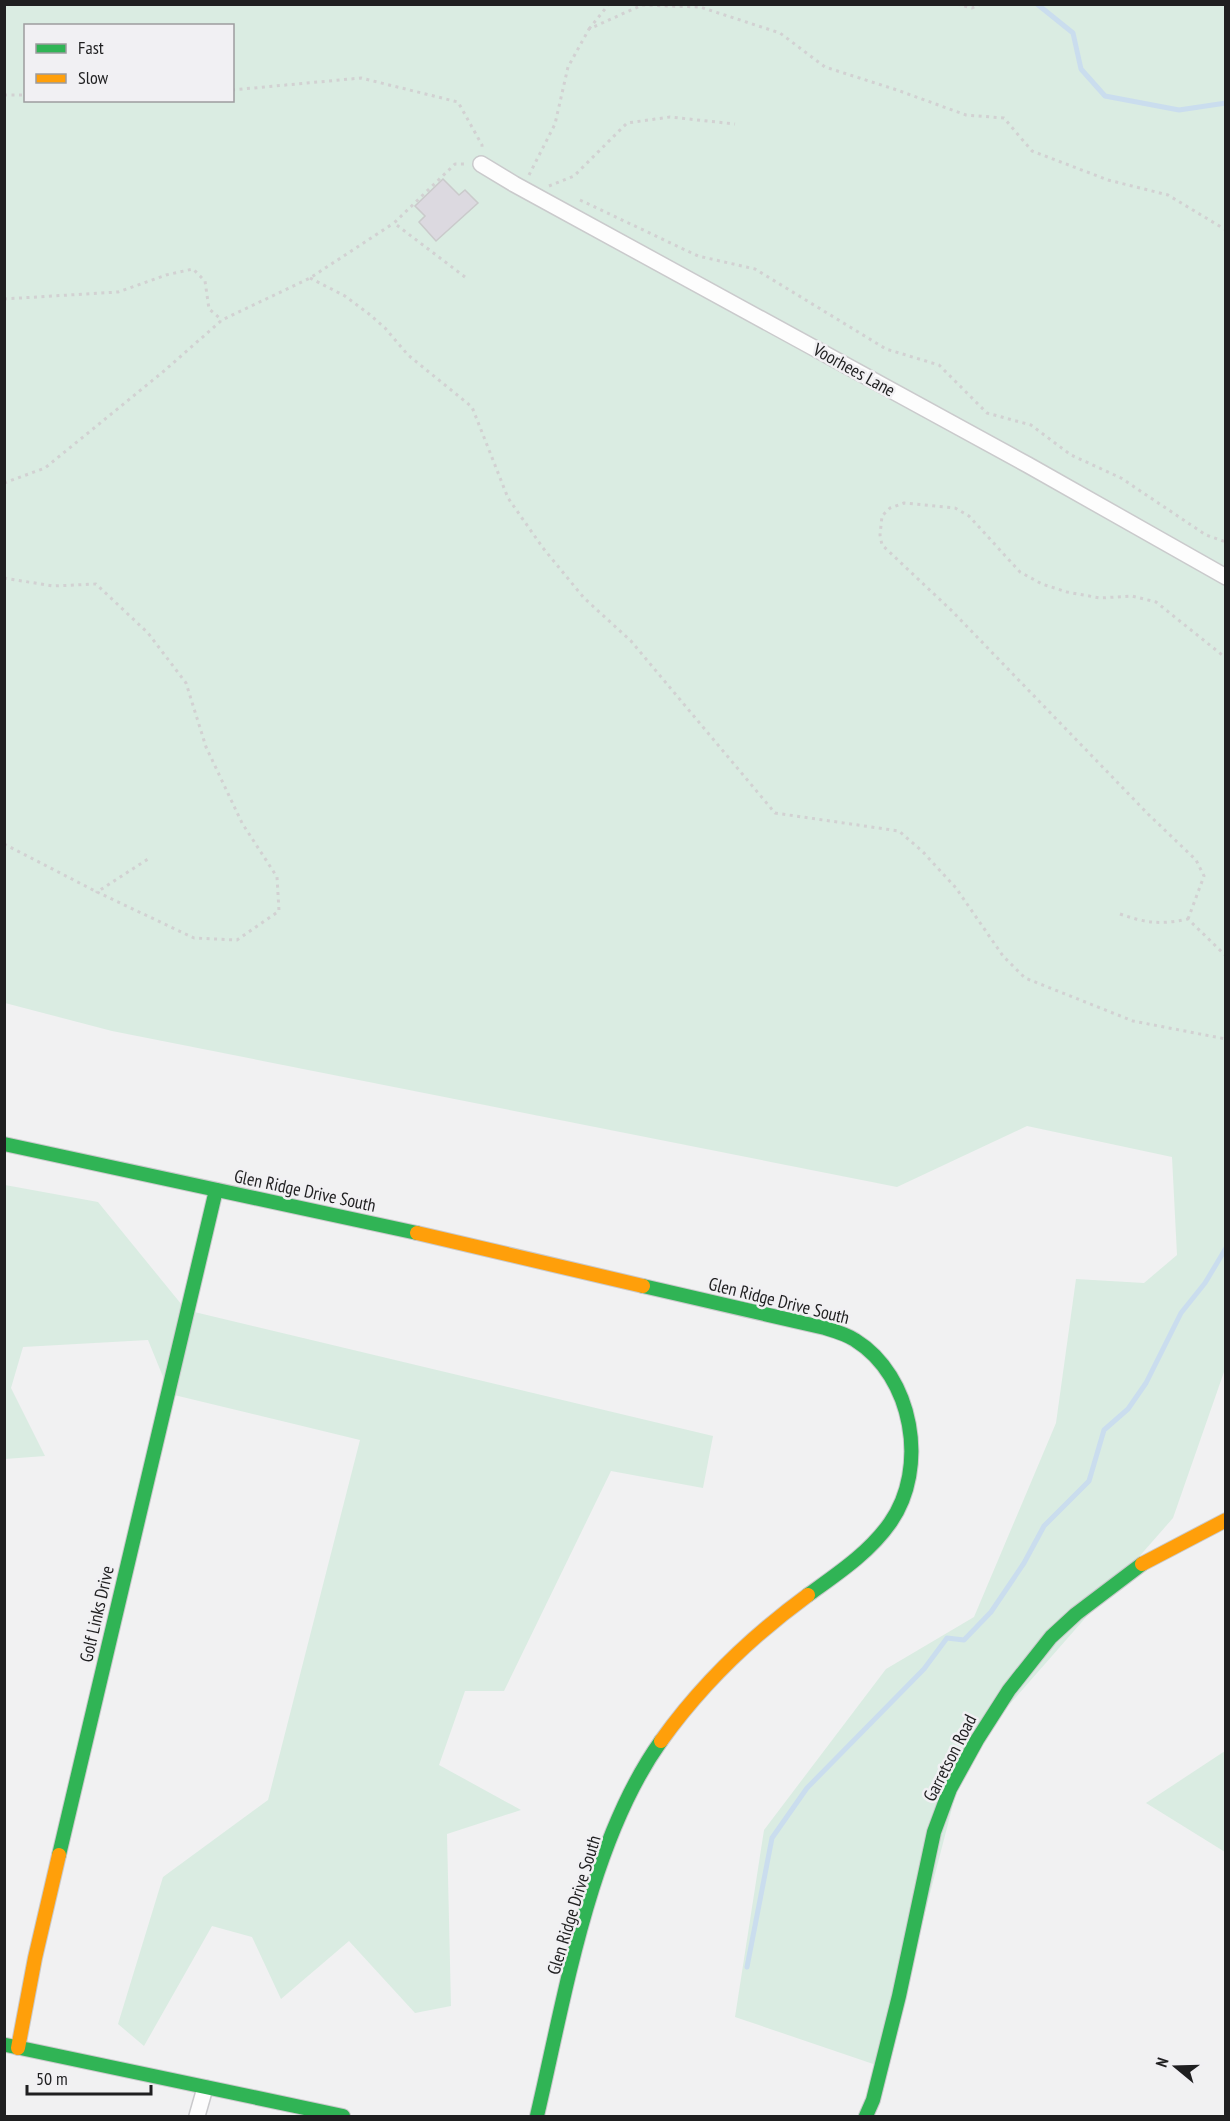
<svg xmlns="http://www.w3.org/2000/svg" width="1230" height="2121" font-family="'PT Sans Narrow',sans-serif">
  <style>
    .green { fill: #daece2; fill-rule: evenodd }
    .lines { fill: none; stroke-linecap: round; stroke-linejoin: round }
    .stream { stroke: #caddee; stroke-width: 5 }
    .building { fill: #dcd9e0; stroke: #cacacb; stroke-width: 1.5 }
    .street-casing { stroke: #cacacc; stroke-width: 18 }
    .fast-casing { stroke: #cacacc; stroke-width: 16 }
    .slow-casing { stroke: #cacacc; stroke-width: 16 }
    .path { stroke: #d2d1d2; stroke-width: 3; stroke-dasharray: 3 4.5; stroke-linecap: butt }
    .street { stroke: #fdfdfd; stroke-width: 15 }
    .fast { stroke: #30b455; stroke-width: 14 }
    .slow { stroke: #ff9f0a; stroke-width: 14 }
    .labels { text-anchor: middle; stroke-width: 5; stroke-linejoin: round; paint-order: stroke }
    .street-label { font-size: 18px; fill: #1f1f20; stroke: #f1f0f3 }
  </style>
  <rect width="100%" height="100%" fill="#f1f1f2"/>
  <!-- green -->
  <g class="green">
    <path d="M4,5H1225V1369L1173,1518L966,1754L885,2068L735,2017L764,1830L886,1669L974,1617L1056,1423L1076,1279L1144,1283L1177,1255L1172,1157L1027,1126L897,1187L112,1031L5,1003ZM26,26H232V100H26Z"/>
    <path d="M5,1185L98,1202L186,1310L713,1436L703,1488L611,1471L504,1691H465L439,1765L521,1810L447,1834L451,2006L415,2013L349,1941L281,1999L252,1937L212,1926L144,2046L118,2024L163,1877L268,1800L360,1440L170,1394L148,1340L23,1347L11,1388L45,1456L5,1459Z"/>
    <path d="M1225,1751V1852L1146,1803Z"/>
  </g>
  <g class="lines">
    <!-- stream -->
    <g class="stream">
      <path d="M1037,4L1073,33L1081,69L1105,96L1179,110L1226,103"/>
      <path d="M747,1967L772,1838L807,1788L924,1669L947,1638L964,1640L991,1612L1024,1563L1044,1526L1089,1481L1104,1430L1128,1409L1146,1383L1181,1313L1205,1283L1226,1248"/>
    </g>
  </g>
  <!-- building -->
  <path class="building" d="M443,179L459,195L465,190L478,203L436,241L419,222L425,216L415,206Z"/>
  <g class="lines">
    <defs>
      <g id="street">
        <path d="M481,164L514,184L1028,465L1226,577"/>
        <path d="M197,2116L205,2088"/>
      </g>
      <g id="fast">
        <path d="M4,1144L417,1233"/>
        <path d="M643,1286L825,1328C835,1331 846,1334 855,1340C913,1376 929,1468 890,1523C869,1553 837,1574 808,1595"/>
        <path d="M59,1855L216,1190"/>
        <path d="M6,2045L343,2116"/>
        <path d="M537,2116C565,1997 589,1842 661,1741"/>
        <path d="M866,2116L873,2100L899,1996L934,1832L950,1789L977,1740L1009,1690L1051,1637L1076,1614L1142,1564"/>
      </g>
      <g id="slow">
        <path d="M417,1233L643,1286"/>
        <path d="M1142,1564L1226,1520"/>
        <path d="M661,1741C701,1685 752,1636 808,1595"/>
        <path d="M18,2048L35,1958L59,1855"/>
      </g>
    </defs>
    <!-- street casing -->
    <use href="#street" class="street-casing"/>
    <!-- fast casing -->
    <use href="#fast" class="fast-casing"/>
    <!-- slow casing -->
    <use href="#slow" class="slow-casing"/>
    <!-- path -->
    <g class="path">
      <path d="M791,4H799"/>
      <path d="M957,4L972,8L981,4"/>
      <path d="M589,29L609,4"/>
      <path d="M232,90L361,78L458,102L482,145V150"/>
      <path d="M4,95H26"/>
      <path d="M529,175L555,124L568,67L589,29L642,5L700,7L780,33L825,67L897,90L966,115L1004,118L1032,151L1108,180L1168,195L1226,230"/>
      <path d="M549,186L574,176L627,123L670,117L735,124"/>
      <path d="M580,200L698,256L755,269L886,349L939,365L987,413L1031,425L1071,455L1121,478L1206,535L1226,542"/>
      <path d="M465,277L394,223L455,164H468"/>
      <path d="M310,278L345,296L369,314L385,328L408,355L472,407L508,498L543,548L584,598L631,641L775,813L899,831L923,852L956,888L1003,956L1025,978L1133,1021L1226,1039"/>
      <path d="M4,299L118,292L166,275L193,269L205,281L209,309L222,320"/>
      <path d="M4,483L45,468L164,371L222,320L310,278L394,223"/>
      <path d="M4,578L53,586L96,584L148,633L186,683L206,747L242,823L277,877L279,911L237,940L194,938L97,892L148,859"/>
      <path d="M4,844L97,892"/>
      <path d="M1120,914C1146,923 1160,925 1188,919L1226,956"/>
      <path d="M1188,919L1204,876L1196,860L1148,814L952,611L882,545L880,535L882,516L890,508L904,503L955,508L969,516L1020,572L1042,584L1067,592L1100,598L1132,596L1156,602L1226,658"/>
    </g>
    <!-- street -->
    <use href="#street" class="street"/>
    <!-- fast -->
    <use href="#fast" class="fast"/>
    <!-- slow -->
    <use href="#slow" class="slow"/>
  </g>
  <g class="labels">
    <!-- street labels -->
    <g class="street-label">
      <text transform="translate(854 370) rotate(29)" y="6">Voorhees Lane</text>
      <text transform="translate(305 1191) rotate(12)" y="6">Glen Ridge Drive South</text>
      <text transform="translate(779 1301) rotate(14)" y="6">Glen Ridge Drive South</text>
      <text transform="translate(97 1614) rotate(-77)" y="6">Golf Links Drive</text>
      <text transform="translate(950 1758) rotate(-63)" y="6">Garretson Road</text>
      <text transform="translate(574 1905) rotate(-73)" y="6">Glen Ridge Drive South</text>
    </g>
  </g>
  <!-- border -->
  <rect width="1230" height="2121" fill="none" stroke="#1f1f20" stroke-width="12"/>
  <!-- legend -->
  <rect x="24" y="24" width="210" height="78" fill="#f1f0f3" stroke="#9d9c9f" stroke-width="1.5"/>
  <rect x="36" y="44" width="30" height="9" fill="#30b455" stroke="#9d9c9f" stroke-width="1.5"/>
  <text x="78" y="54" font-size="18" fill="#1f1f20">Fast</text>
  <rect x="36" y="74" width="30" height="9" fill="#ff9f0a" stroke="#9d9c9f" stroke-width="1.5"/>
  <text x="78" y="84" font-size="18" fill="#1f1f20">Slow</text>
  <!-- north arrow -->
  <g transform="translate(1176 2067) rotate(289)" stroke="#f1f0f3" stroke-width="4.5" paint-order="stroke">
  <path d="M0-4.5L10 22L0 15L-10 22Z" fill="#1f1f20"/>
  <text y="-9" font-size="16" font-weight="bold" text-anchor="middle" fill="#1f1f20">N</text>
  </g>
  <!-- scale -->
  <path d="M27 2085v9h124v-9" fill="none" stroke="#1f1f20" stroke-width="3"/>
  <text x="36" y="2085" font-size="18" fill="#1f1f20" stroke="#f1f0f3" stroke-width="4.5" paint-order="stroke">50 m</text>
</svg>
